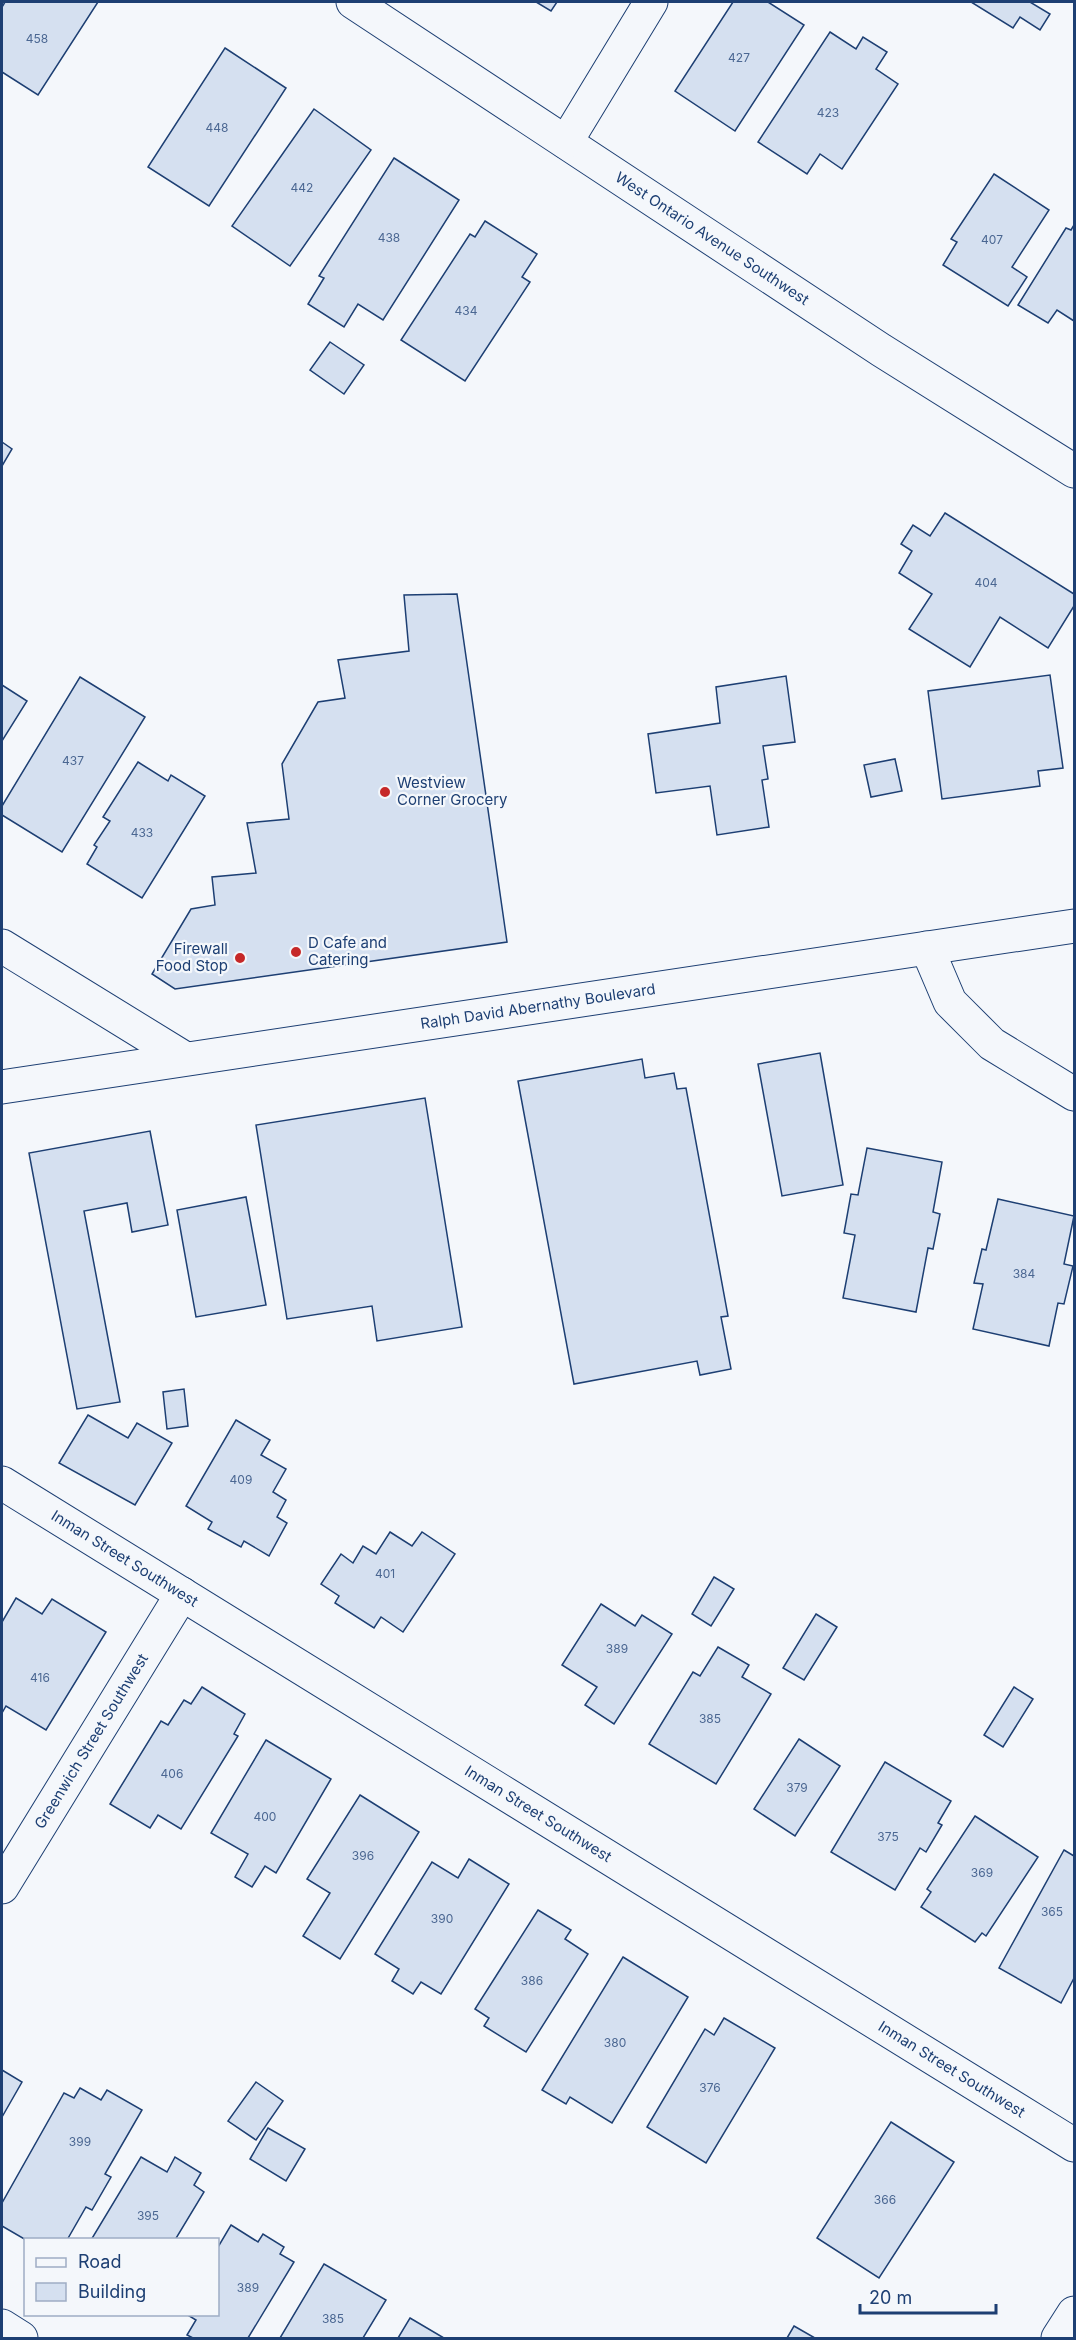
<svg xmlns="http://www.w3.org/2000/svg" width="1076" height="2340" font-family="Inter,sans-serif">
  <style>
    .building { fill: #d5e0f0; stroke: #1d3f73; stroke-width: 1.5 }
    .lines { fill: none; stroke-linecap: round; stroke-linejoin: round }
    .minor-casing { stroke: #1d3f73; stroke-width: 35 }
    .major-casing { stroke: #1d3f73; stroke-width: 35 }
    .minor { stroke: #f4f7fb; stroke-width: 33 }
    .major { stroke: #f4f7fb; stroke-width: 33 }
    .poi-dot { fill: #c62828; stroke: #f4f7fb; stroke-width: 2 }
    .labels { text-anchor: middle; stroke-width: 4.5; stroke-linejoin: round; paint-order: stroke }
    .number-label { font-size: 12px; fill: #4b6792 }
    .street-label { font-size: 15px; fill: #1d3f73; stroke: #f4f7fb }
    .poi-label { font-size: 15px; fill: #1d3f73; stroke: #f4f7fb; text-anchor: start }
  </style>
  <rect width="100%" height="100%" fill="#f4f7fb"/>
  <!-- building -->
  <g class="building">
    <path d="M5,2H98L38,95L2,72V7Z"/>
    <path d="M536,2H557L551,11Z"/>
    <path d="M733,2H768L804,25L735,131L675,91Z"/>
    <path d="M971,2H1030L1050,14L1040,30L1020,17L1013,28Z"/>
    <path d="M830,32L856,49L863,37L887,52L876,69L898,84L842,169L820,154L807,174L758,142Z"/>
    <path d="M225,48L286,88L209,206L148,167Z"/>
    <path d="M314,109L371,150L290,266L232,226Z"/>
    <path d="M394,158L459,200L383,320L358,304L344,327L308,304L324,278L319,276Z"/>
    <path d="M994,174L1049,210L1012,267L1027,277L1008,306L943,265L957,242L951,239Z"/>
    <path d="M485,221L537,254L522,277L530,282L465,381L401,340L470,234L475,237Z"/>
    <path d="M1074,225V321L1057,310L1048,323L1018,305L1066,228L1071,230Z"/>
    <path d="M330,342L364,365L344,394L310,370Z"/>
    <path d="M2,442L12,449L2,466Z"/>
    <path d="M945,513L1074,594V606L1048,648L1000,617L970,667L909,629L932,594L899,573L912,551L901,544L913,525L930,536Z"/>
    <path d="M457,594L507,942L175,989L152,974L191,909L215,905L212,877L256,873L247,823L289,819L282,764L318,702L345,698L338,660L409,651L404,595Z"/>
    <path d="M1050,675L1063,768L1038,771L1040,786L942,799L928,691Z"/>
    <path d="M786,676L795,742L763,746L768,779L762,780L769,827L717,835L710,786L656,793L648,734L720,723L716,687Z"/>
    <path d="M80,677L145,717L62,852L2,815V806Z"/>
    <path d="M2,685L27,701L2,741Z"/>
    <path d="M895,759L902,791L871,797L864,765Z"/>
    <path d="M138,762L168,781L171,775L205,796L142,898L87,864L97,847L94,845L110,821L103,817Z"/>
    <path d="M820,1053L843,1185L782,1196L758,1064Z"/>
    <path d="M642,1059L645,1078L674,1073L677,1089L686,1088L728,1316L721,1317L731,1369L700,1375L697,1361L574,1384L518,1081Z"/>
    <path d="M425,1098L462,1327L377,1341L372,1306L287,1319L256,1125Z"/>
    <path d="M150,1131L168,1225L132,1232L127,1203L84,1211L120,1402L77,1409L29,1153Z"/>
    <path d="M867,1148L942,1162L933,1212L940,1214L933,1249L928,1248L916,1312L843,1298L855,1235L844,1233L851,1194L858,1195Z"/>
    <path d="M246,1197L266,1305L196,1317L177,1210Z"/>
    <path d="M998,1199L1074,1216L1064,1264L1073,1266L1064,1304L1058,1303L1049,1346L973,1329L983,1284L974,1283L982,1249L986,1250Z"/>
    <path d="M184,1389L188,1426L167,1429L163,1392Z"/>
    <path d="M88,1415L128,1438L137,1423L172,1443L135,1505L59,1463Z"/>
    <path d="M236,1420L270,1440L261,1455L286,1469L273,1492L286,1500L277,1517L287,1523L269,1556L244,1541L241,1547L208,1529L212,1522L186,1506Z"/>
    <path d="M390,1532L412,1546L422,1532L455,1554L403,1632L381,1617L374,1628L335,1603L339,1596L321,1584L341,1554L353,1563L363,1546L376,1554Z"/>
    <path d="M714,1577L734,1589L711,1626L692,1614Z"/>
    <path d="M16,1598L42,1614L52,1599L106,1632L46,1730L6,1706L2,1713V1622Z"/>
    <path d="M601,1604L635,1626L642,1615L672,1634L614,1724L585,1705L597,1687L562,1665Z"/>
    <path d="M816,1614L837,1627L804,1680L783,1668Z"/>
    <path d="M718,1647L749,1665L742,1677L771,1694L716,1784L649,1744L693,1672L700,1676Z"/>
    <path d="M202,1687L245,1714L234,1734L238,1736L181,1829L158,1815L150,1828L110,1804L161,1721L168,1725L184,1700L191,1704Z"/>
    <path d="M1014,1687L1033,1699L1003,1747L984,1735Z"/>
    <path d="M799,1739L840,1766L795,1836L754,1809Z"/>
    <path d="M266,1740L331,1779L276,1873L265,1866L252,1887L235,1877L248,1854L211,1833Z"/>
    <path d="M885,1762L951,1801L938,1823L942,1825L926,1852L920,1848L895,1890L831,1852Z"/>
    <path d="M360,1795L419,1832L340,1959L303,1936L330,1893L307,1879Z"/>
    <path d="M975,1816L1038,1857L986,1936L982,1933L975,1942L921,1907L931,1892L927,1889Z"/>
    <path d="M1064,1850L1074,1856V1978L1061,2003L999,1968Z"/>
    <path d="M469,1859L509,1884L441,1994L421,1982L413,1994L392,1981L399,1969L375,1954L432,1862L458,1878Z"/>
    <path d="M538,1910L571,1930L565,1939L588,1954L526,2052L484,2026L489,2018L475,2009Z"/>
    <path d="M623,1957L688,1997L612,2123L570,2097L566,2104L542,2090Z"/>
    <path d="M724,2018L775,2048L706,2163L647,2127L705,2029L714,2035Z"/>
    <path d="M2,2070L22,2082L2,2117Z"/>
    <path d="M256,2082L283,2101L256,2140L228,2121Z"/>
    <path d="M80,2088L101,2100L107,2090L142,2110L105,2174L111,2177L92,2210L86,2207L67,2240H26L2,2226V2203L64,2093L74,2098Z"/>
    <path d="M891,2122L954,2162L879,2278L817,2238Z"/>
    <path d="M268,2128L305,2149L286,2181L250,2159Z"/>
    <path d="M141,2157L167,2172L175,2157L201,2173L194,2185L204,2192L175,2240H91Z"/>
    <path d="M231,2225L258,2242L263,2234L284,2247L280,2254L294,2262L248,2338H193L187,2335L196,2320L186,2314H218V2247Z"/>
    <path d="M324,2264L386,2300L363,2338H280Z"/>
    <path d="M410,2318L444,2338H398Z"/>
    <path d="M794,2326L815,2338H787Z"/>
  </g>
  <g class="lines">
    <defs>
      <g id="minor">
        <path id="s1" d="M353,2L881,350L1074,471"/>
        <path d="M566,142L651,2"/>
        <path d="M2,946L184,1058"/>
        <path d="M927,948L950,1002L992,1044L1074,1094"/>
        <path id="s2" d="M2,1483L1074,2145"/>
        <path id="s3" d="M2,1887L182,1594"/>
        <path d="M2,2326L21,2338"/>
        <path d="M1058,2338L1074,2313"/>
      </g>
      <g id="major">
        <path id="s4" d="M2,1087L1074,926"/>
      </g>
    </defs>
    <!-- minor casing -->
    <use href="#minor" class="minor-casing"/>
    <!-- major casing -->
    <use href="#major" class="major-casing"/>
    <!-- minor -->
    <use href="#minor" class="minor"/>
    <!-- major -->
    <use href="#major" class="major"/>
  </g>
  <!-- markers -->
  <g class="poi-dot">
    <circle cx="385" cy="792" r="6"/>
    <circle cx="296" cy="952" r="6"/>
    <circle cx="240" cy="958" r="6"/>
  </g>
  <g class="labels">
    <!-- number labels -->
    <g class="number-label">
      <text x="37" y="43">458</text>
      <text x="739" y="62">427</text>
      <text x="828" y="117">423</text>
      <text x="217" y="132">448</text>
      <text x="302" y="192">442</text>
      <text x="389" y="242">438</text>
      <text x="992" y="244">407</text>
      <text x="466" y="315">434</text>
      <text x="986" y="587">404</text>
      <text x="73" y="765">437</text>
      <text x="142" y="837">433</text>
      <text x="1024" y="1278">384</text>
      <text x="241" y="1484">409</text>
      <text x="385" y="1578">401</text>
      <text x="617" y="1653">389</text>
      <text x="40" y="1682">416</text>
      <text x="710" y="1723">385</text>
      <text x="172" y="1778">406</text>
      <text x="797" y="1792">379</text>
      <text x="265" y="1821">400</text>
      <text x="888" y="1841">375</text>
      <text x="363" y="1860">396</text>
      <text x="982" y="1877">369</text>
      <text x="1052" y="1916">365</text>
      <text x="442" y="1923">390</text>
      <text x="532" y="1985">386</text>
      <text x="615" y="2047">380</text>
      <text x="710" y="2092">376</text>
      <text x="80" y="2146">399</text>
      <text x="885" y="2204">366</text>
      <text x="148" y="2220">395</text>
      <text x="248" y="2292">389</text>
      <text x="333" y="2323">385</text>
    </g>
    <!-- street labels -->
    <g class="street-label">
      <text dy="5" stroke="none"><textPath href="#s1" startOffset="430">West Ontario Avenue Southwest</textPath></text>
      <text dy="5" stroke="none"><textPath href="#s4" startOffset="542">Ralph David Abernathy Boulevard</textPath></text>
      <text dy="5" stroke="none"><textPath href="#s2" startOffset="144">Inman Street Southwest</textPath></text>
      <text dy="5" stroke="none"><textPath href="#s3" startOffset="171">Greenwich Street Southwest</textPath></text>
      <text dy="5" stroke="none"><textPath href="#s2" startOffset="630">Inman Street Southwest</textPath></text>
      <text dy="5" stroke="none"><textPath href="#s2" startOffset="1116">Inman Street Southwest</textPath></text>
    </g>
    <!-- poi labels -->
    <g class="poi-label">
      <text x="397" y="788">Westview<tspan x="397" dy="17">Corner Grocery</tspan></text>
      <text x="308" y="948">D Cafe and<tspan x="308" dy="17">Catering</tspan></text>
      <text x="228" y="954" text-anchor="end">Firewall<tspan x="228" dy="17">Food Stop</tspan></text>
    </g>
  </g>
  <!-- border -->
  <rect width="1076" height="2340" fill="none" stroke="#1d3f73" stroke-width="6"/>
  <!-- legend -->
  <rect x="24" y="2238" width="195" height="78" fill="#f4f7fb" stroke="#9eadc5" stroke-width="1.5"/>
  <rect x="36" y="2258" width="30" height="9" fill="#f4f7fb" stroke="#9eadc5" stroke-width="1.5"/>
  <text x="78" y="2268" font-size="18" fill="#1d3f73">Road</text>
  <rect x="36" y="2283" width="30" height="18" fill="#d5e0f0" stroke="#9eadc5" stroke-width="1.5"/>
  <text x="78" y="2298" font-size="18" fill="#1d3f73">Building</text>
  <!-- scale -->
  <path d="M860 2304v9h136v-9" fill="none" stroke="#1d3f73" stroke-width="3"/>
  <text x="869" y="2304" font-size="18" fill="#1d3f73" stroke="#f4f7fb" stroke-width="4.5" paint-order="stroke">20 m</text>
</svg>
